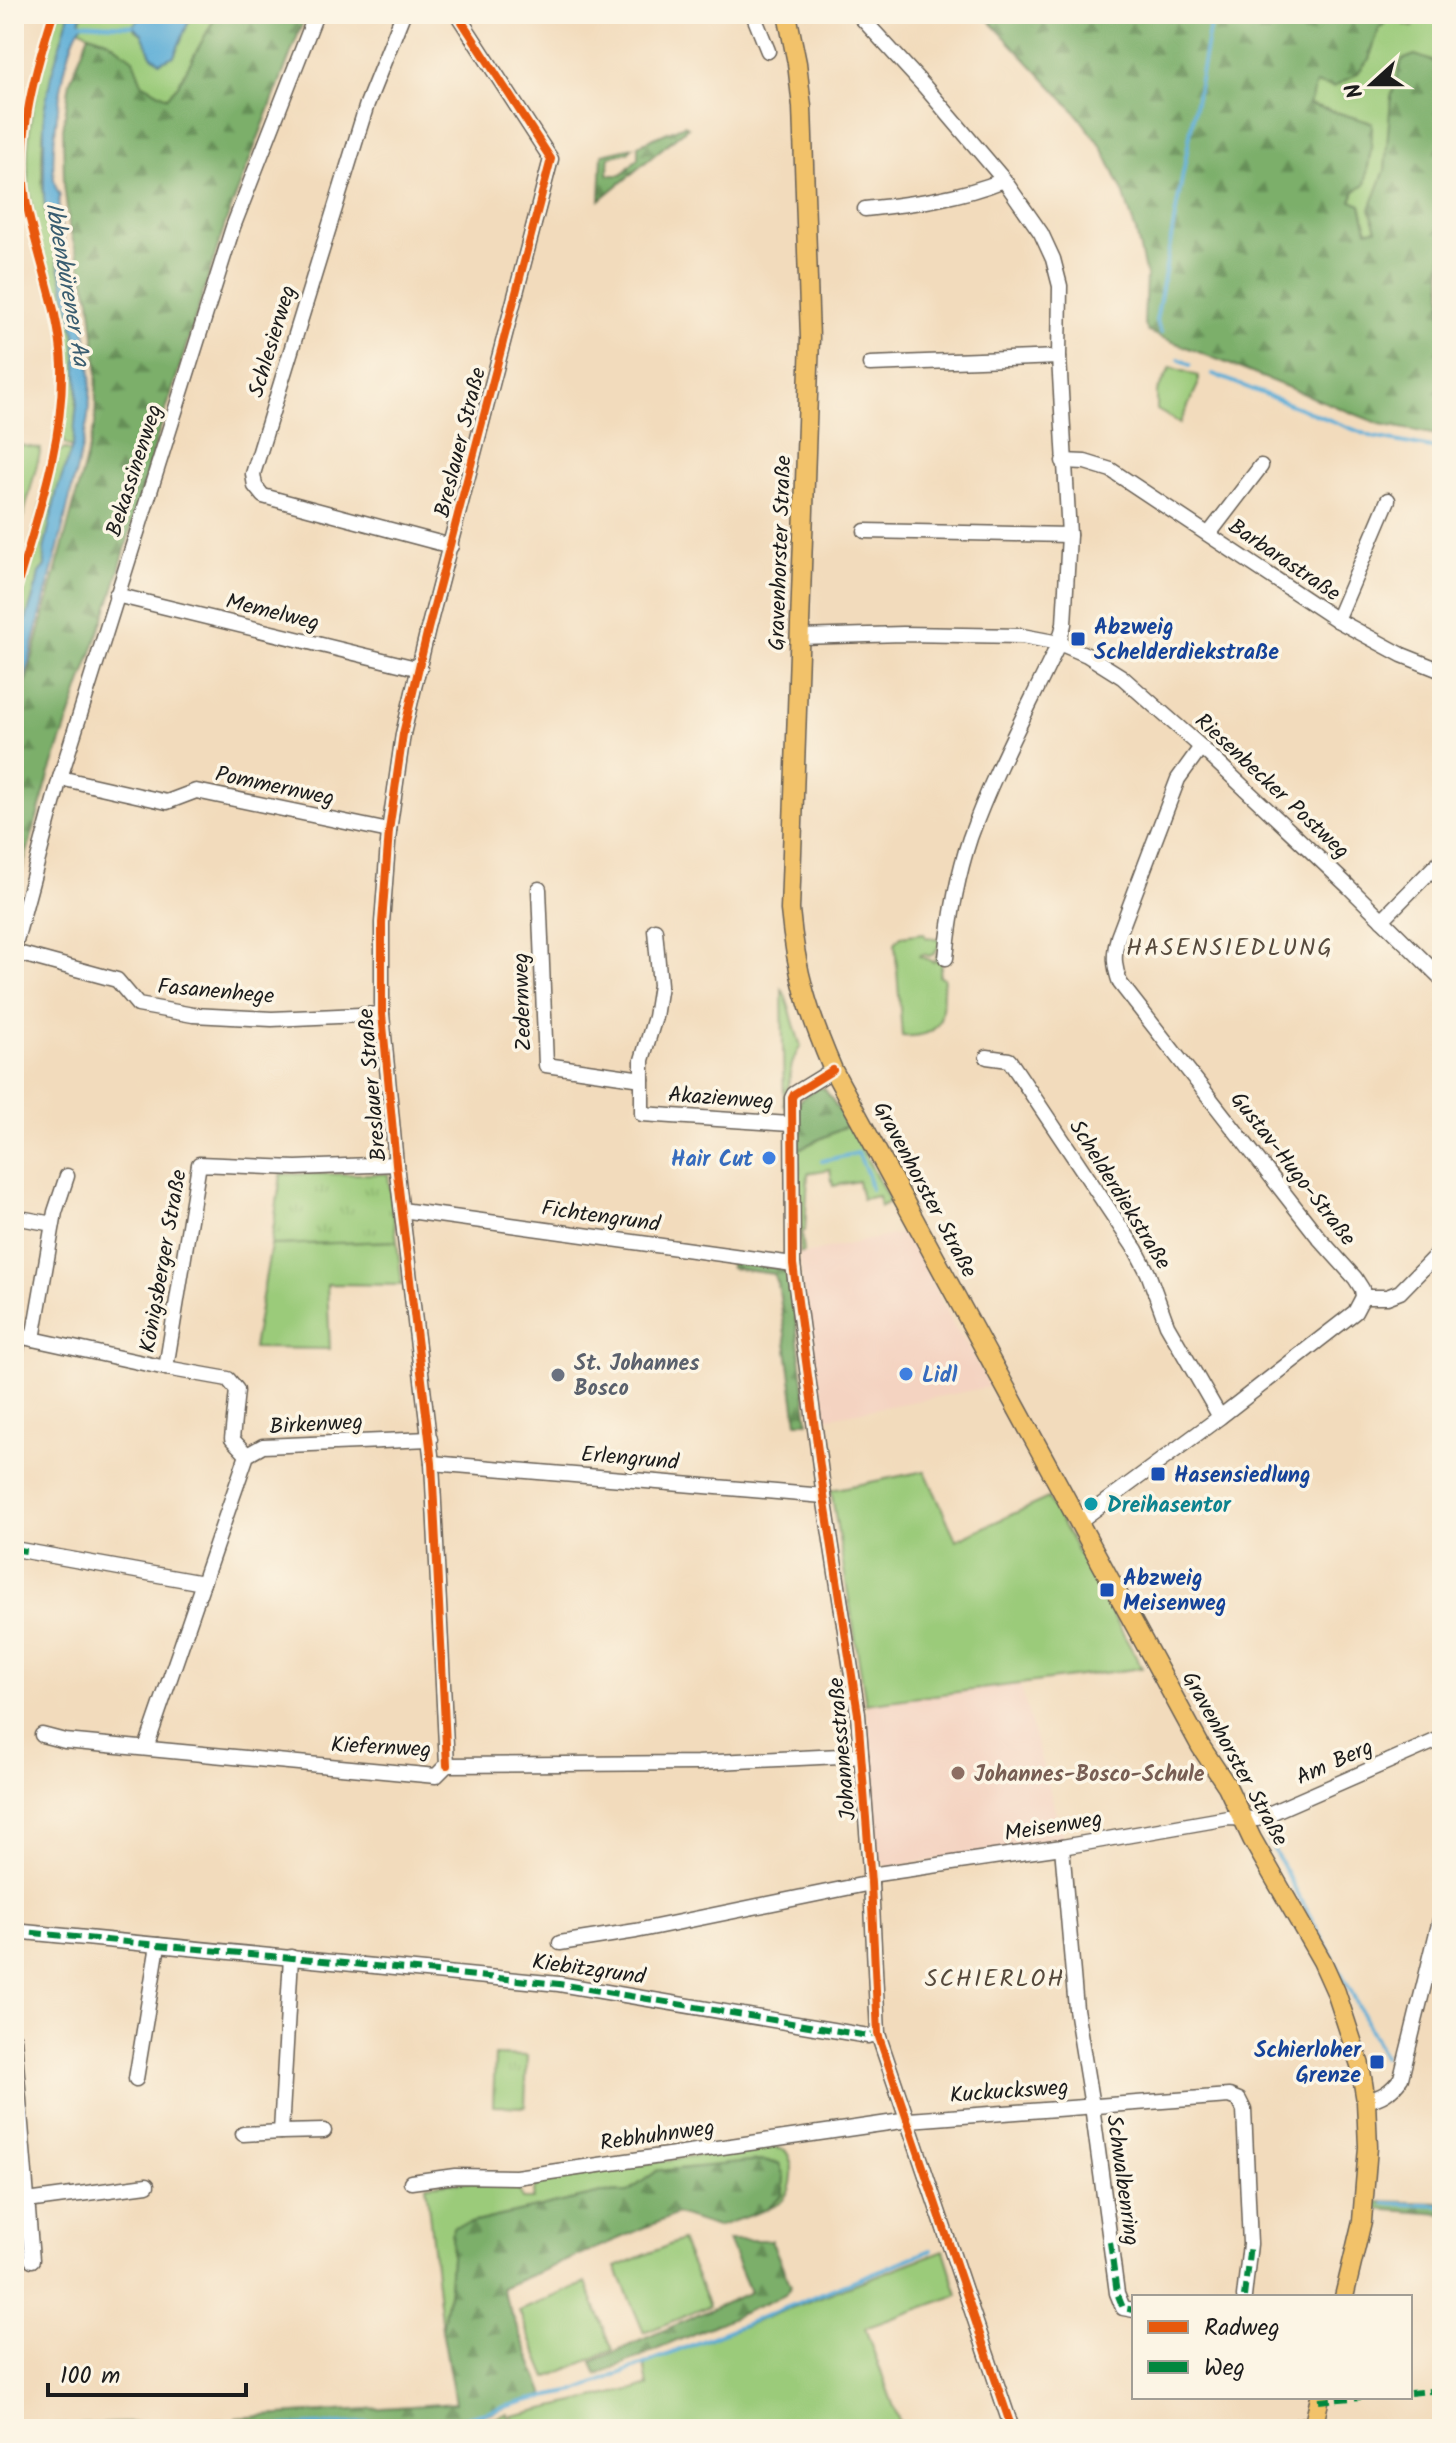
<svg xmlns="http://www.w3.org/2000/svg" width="1456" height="2443" font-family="Kalam,sans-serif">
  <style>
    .built { fill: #f4d3c1 }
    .grass { fill: #9bcb7a; stroke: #5c744b; stroke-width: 2 }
    .forest { fill: url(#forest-firs); stroke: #4c6643; stroke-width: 2 }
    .park { fill: url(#park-tufts); stroke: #5c744b; stroke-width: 2 }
    .water { fill: #5cadd7; stroke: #3c647a; stroke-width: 2 }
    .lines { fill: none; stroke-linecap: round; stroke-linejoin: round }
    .stream { stroke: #5cadd7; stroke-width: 4 }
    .minor-casing { stroke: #675f54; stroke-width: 17 }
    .major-casing { stroke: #675f54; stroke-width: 21 }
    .minor { stroke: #fff; stroke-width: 14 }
    .major { stroke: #f2c26a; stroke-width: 18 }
    .quiet { stroke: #00873e; stroke-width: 6; stroke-dasharray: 12 6; stroke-linecap: butt }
    .cycleway-casing { stroke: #fcf5e5; stroke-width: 13 }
    .cycleway { stroke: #e8590c; stroke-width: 8 }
    .transit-dot { fill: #1a4fb4; stroke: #fcf5e5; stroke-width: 3 }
    .shop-dot { fill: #3f7fe0; stroke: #fcf5e5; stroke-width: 3 }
    .worship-dot { fill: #6b7280; stroke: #fcf5e5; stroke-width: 3 }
    .culture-dot { fill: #0f9aa8; stroke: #fcf5e5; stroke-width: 3 }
    .education-dot { fill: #8d6e63; stroke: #fcf5e5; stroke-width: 3 }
    .labels { text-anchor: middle; stroke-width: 7; stroke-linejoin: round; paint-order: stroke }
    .street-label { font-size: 22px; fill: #1c1c1c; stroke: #fcf5e5 }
    .transit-label { font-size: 22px; font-weight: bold; fill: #164399; stroke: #fcf5e5; text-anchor: start }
    .shop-label { font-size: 22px; font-weight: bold; fill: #366cbe; stroke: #fcf5e5; text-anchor: end }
    .worship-label { font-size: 22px; font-weight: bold; fill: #5b616d; stroke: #fcf5e5; text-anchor: start }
    .culture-label { font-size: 22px; font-weight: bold; fill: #0d838f; stroke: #fcf5e5; text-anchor: start }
    .education-label { font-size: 22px; font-weight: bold; fill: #785e54; stroke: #fcf5e5; text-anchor: start }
    .water-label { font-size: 24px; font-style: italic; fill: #395d70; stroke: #fcf5e5 }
    .neighbourhood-label { font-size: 24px; letter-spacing: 2px; fill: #564a3d; stroke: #fcf5e5 }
  </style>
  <defs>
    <pattern id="forest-firs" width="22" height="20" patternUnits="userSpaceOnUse" patternTransform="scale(2)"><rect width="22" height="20" fill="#7caf6a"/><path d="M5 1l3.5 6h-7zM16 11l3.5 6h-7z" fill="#658e56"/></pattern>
    <pattern id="park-tufts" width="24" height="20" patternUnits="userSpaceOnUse" patternTransform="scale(2)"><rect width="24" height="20" fill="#9bcb7a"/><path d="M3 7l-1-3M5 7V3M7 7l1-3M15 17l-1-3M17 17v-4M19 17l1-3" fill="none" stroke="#85ae69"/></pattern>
  </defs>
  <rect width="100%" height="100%" fill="#fcf5e5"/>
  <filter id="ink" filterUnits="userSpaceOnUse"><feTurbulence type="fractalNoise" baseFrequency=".0125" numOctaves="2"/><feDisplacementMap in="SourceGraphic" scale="16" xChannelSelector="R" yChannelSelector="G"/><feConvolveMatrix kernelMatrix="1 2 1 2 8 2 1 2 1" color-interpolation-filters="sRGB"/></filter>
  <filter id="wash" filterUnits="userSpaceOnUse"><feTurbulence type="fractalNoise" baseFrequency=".006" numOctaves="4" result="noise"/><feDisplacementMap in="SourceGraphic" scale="32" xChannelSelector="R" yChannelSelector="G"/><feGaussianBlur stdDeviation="1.8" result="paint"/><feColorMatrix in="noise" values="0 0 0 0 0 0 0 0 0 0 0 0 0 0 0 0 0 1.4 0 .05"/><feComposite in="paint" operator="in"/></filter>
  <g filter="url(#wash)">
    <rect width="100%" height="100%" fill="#f2dbbc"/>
    <!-- built -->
    <g class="built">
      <path d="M906,1232L956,1330L966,1343L989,1387L820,1419L799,1255Z"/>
      <path d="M1020,1685L1064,1841L888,1867L877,1859L867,1705Z"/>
    </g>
    <!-- grass -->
    <g class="grass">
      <path d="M57,14H69C51,76 36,135 44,200C49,244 67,287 74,331C81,367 76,410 73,447L66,445L61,437C64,419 67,400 67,382C66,318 39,258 30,195C21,132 39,74 57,14Z"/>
      <path d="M82,14H141L135,30L142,34L151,55L174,56L192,14H217L178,85L167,97L142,83L132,59L109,41L89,34L78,27L83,24L80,21Z"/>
      <path d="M1393,14H1406L1405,25L1413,27L1418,14H1441L1442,49L1435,63L1415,55L1402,60L1378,230H1367L1361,205L1351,202L1355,191L1365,185L1371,148L1372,123L1309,104L1316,84L1369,59L1379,29Z"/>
      <path d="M1171,367L1198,376V385L1180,423L1157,410V392Z"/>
      <path d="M14,444L41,449L14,552Z"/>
      <path d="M65,449L72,451L57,491L44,550L45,566L39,573L37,584L14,659V606L55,453Z"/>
      <path d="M924,933L925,937L943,939L942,948H937L935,953L930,956L923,954L920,956L934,962L937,959L936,957L939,953L944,954L939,976L944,978C940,1008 951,1039 902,1036L895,943L901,936Z"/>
      <path d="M782,989C788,997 795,1032 801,1046C786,1067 792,1084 784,1107Z"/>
      <path d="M849,1125L902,1224L901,1225L889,1202L880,1207L878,1196L862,1199L858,1181L833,1186L830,1169L808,1173L805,1231L802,1232L804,1252L800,1253L799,1149Z"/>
      <path d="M397,1241L402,1285L327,1284L330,1349L253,1348L271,1245Z"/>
      <path d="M925,1471L956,1540L1048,1498L1142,1668L866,1704L831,1490Z"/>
      <path d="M761,2145L785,2150C795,2162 795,2188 782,2200C778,2204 770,2207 765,2210L783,2194L657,2171L628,2192L601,2193L453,2227L449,2288L442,2330L426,2185L458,2182L516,2183L523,2199H533L536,2181Z"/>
      <path d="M681,2240L709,2306L644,2333L616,2267Z"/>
      <path d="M944,2250L958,2295L865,2328L902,2429H515L512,2416L648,2386L644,2364Z"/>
      <path d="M586,2283L613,2350L547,2378L519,2311Z"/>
      <path d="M508,2414L512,2429H341L466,2425Z"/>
    </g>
    <!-- forest -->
    <g class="forest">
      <path d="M217,14H306L225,224L155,445L112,595L49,776L14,898V727L95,425L97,365L90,299L69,227L64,184L63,129L70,81L89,34L109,41L133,59L142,83L167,97L178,85Z"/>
      <path d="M983,14H1393L1379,29L1369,59L1357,74L1334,87L1316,84L1309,104L1372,123L1371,148L1365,185L1355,191L1351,201L1361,205L1367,230L1377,229L1370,209L1385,170L1391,97L1402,60L1415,55L1435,62L1442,49V436L1380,424L1148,332L1144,322L1146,276L1136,232L1123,192L1102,147L1072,108Z"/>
      <path d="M684,125L688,127L600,200L602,154L633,147L628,152L609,157L608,175H621L638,158V145Z"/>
      <path d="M818,1088H824L849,1125L799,1149L798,1105L802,1098Z"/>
      <path d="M730,1263L779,1268L790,1274L808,1422H797L778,1283L773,1274L731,1268Z"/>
      <path d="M759,2161L779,2163L784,2177L783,2194L765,2210L717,2227L677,2214L501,2288L545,2395L458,2423L341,2429H237L236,2418L455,2403L442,2330L449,2288L453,2227L601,2193L628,2192L657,2171Z"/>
      <path d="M1375,2201L1442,2203V2214L1374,2209Z"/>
      <path d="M728,2240H771L791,2286L785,2295L597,2375L592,2362L750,2292Z"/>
      <path d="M224,2420L226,2429H14V2427Z"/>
    </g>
    <!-- park -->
    <g class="park">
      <path d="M281,1174H388L397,1241L271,1245Z"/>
      <path d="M495,2055L527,2056L525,2107L493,2106Z"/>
    </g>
    <!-- water -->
    <g class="water">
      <path d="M69,14H82L80,21L83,24C64,38 48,159 55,184C56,188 58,192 60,195C52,216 85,319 89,350C94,390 88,426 78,464C69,499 62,535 52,571C39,620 28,669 14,718V659L37,584L39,573L45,566L44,550L57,491L73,445L78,393L75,335L44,200V111L51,76Z"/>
      <path d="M141,14H192L174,56L160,62L151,55L142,34L132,26L139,20Z"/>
    </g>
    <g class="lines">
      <!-- stream -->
      <g class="stream">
        <path d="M79,23L132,26"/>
        <path d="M1161,332L1156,321L1212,14"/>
        <path d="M1179,359L1190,365"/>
        <path d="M1213,374L1373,437L1442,450"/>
        <path d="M822,1161L858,1153L868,1175L871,1189"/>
        <path d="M1263,1830L1354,1997L1383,2057"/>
        <path d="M1385,2203L1442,2206"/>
        <path d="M245,2428L460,2419L530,2400L576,2391L931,2250"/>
      </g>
    </g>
  </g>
  <g filter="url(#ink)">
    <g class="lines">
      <defs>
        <g id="minor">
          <path d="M403,14L367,104L253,474L255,486L263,496L451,546"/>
          <path d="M753,14L768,51"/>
          <path d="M858,14L925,87L1004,180L1041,233L1053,259L1060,286L1059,357L1069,535L1064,624L1059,643C1029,707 994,771 970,838C957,877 950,918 946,958"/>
          <path d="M865,209C912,204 960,198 1004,180"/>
          <path d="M870,364L1059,357"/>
          <path d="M1063,461L1085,462L1111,470L1337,620L1402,655L1442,671"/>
          <path d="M865,531L1069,535"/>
          <path d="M1209,534L1261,466"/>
          <path d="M116,595L420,669"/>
          <path d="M1337,620L1388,500"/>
          <path d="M799,637L903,634L1022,636L1059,643L1087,655L1122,677L1201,747L1348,886L1442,979"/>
          <path d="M60,778L167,802L196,791L389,831"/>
          <path d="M539,889L546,1065L642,1079"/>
          <path d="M1382,920L1442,859"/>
          <path d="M655,930L660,985L655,1017L642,1060V1114L790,1124"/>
          <path d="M14,948L60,778L233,227L316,14"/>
          <path d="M14,952L117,980L138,1005L193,1015L272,1019L382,1014"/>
          <path d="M987,1057L1009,1060L1136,1250L1148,1273L1167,1325L1220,1417"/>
          <path d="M833,1070L794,1094L792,1098L793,1264L824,1496L858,1714L871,1883L878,2034L1012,2429"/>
          <path d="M402,1210L793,1264"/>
          <path d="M14,1217L53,1224"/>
          <path d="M1363,1297H1387L1400,1292L1442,1249"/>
          <path d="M14,1335L166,1368L199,1164L296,1168L396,1164"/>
          <path d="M33,1339L55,1212L67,1176"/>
          <path d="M14,1367L19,1336"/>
          <path d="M166,1368L228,1379L237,1390L232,1439L247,1455"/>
          <path d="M432,1463L824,1496"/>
          <path d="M1078,1522L1220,1417L1355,1312L1363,1297L1362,1289L1355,1278L1319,1238L1120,983C1114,966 1113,955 1118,937L1178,779L1201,747"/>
          <path d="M14,1549L203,1583"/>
          <path d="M14,1729H15"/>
          <path d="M42,1735L65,1741L436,1776L447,1765L697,1763L861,1755"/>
          <path d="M146,1748L247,1455L263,1446L430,1439"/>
          <path d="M447,1765L432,1463L396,1164L382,1014V923L389,831L403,734L428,629L551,159L457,14"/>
          <path d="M1062,1847L1076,2009L1092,2106L1117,2293L1123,2308L1134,2310"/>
          <path d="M870,1875L1062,1847L1228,1818L1257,1819L1442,1738"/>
          <path d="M14,1931L559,1984L868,2036L878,2034"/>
          <path d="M560,1943L636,1931L871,1883"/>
          <path d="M14,2038L32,2260"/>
          <path d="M136,2079L158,1945"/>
          <path d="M1366,2101C1382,2097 1391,2092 1401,2078L1442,1912"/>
          <path d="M281,2132L324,2131"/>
          <path d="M243,2134L281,2132L291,1957"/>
          <path d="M411,2182L455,2176L516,2177L909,2120L1229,2096L1239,2100L1244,2110L1250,2244L1244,2297"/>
          <path d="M27,2201L147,2185"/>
          <path d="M1284,2429L1302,2425L1314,2426"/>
        </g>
        <g id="major">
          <path d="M787,14L797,63L802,107L810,338L790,910C796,973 808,1012 833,1070L1201,1747L1227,1786L1252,1839L1322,1961L1336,1992L1360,2065L1366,2101L1368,2147L1362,2221L1344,2297"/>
          <path d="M1313,2429L1320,2397"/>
        </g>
      </defs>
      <!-- minor casing -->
      <use href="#minor" class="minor-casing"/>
      <!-- major casing -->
      <use href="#major" class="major-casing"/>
      <!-- minor -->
      <use href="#minor" class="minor"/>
      <!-- major -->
      <use href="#major" class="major"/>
      <!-- quiet -->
      <g class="quiet">
        <path d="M14,1367L19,1336"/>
        <path d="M14,1549L31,1552"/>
        <path d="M14,1931L559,1984L868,2036L878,2034"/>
        <path d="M1110,2242L1117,2293L1123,2308L1134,2310"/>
        <path d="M1244,2297L1250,2244"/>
        <path d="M1410,2393L1442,2390"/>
        <path d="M1319,2401L1361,2397"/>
        <path d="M1284,2429L1302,2425L1314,2426"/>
      </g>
      <defs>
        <g id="cycleway">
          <path d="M14,597C35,522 64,445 62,366C60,313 39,262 28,211C14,145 33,77 53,14"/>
          <path d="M833,1070L794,1094L792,1098L793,1264L824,1496L858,1714L871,1883L878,2034L1012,2429"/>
          <path d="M447,1765L432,1463L396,1164L382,1014V923L389,831L403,734L428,629L551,159L457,14"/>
        </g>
      </defs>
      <!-- cycleway casing -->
      <use href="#cycleway" class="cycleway-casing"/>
      <!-- cycleway -->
      <use href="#cycleway" class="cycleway"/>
    </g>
  </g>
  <!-- markers -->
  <g class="transit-dot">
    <rect x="1070" y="631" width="16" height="16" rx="4"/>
    <rect x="1150" y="1466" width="16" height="16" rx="4"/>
    <rect x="1099" y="1582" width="16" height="16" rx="4"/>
    <rect x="1369" y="2054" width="16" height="16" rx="4"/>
  </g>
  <g class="shop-dot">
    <circle cx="769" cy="1158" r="8"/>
    <circle cx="906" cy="1374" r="8"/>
  </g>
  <circle class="worship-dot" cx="558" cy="1375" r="8"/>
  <circle class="culture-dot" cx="1091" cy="1504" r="8"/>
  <circle class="education-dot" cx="958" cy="1773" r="8"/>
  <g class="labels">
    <!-- street labels -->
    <g class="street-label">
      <text transform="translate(271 341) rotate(-73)" y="8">Schlesierweg</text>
      <text transform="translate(459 442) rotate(-76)" y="8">Breslauer Straße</text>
      <text transform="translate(133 470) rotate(-72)" y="8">Bekassinenweg</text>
      <text transform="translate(779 553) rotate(-88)" y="8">Gravenhorster Straße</text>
      <text transform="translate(1285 559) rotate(34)" y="8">Barbarastraße</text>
      <text transform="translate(273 611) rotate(14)" y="8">Memelweg</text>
      <text transform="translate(275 785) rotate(12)" y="8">Pommernweg</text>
      <text transform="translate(1273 785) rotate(43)" y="8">Riesenbecker Postweg</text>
      <text transform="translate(216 990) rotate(5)" y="8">Fasanenhege</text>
      <text transform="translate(521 1002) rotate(-92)" y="8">Zedernweg</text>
      <text transform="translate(371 1085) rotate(-95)" y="8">Breslauer Straße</text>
      <text transform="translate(721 1097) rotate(4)" y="8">Akazienweg</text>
      <text transform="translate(1294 1168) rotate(52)" y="8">Gustav-Hugo-Straße</text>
      <text transform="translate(926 1189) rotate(62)" y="8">Gravenhorster Straße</text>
      <text transform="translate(1121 1194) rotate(58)" y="8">Schelderdiekstraße</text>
      <text transform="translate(601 1215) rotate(8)" y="8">Fichtengrund</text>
      <text transform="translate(162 1261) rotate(-80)" y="8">Königsberger Straße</text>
      <text transform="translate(316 1423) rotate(-3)" y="8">Birkenweg</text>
      <text transform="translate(630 1457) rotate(5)" y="8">Erlengrund</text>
      <text transform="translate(381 1746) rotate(3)" y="8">Kiefernweg</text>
      <text transform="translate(841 1749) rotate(-95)" y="8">Johannesstraße</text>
      <text transform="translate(1236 1758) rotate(61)" y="8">Gravenhorster Straße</text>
      <text transform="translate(1334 1761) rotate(-24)" y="8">Am Berg</text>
      <text transform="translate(1053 1825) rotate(-9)" y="8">Meisenweg</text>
      <text transform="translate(589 1968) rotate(8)" y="8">Kiebitzgrund</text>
      <text transform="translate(1009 2090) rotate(-4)" y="8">Kuckucksweg</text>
      <text transform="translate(657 2134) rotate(-8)" y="8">Rebhuhnweg</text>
      <text transform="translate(1124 2180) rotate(82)" y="8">Schwalbenring</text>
    </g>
    <!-- transit labels -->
    <g class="transit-label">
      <text x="1094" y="634">Abzweig<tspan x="1094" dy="25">Schelderdiekstraße</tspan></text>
      <text x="1174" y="1482">Hasensiedlung</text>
      <text x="1123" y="1585">Abzweig<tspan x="1123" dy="25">Meisenweg</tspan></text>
      <text x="1361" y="2057" text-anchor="end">Schierloher<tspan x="1361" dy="25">Grenze</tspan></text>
    </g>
    <!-- shop labels -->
    <g class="shop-label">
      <text x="753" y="1166">Hair Cut</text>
      <text x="922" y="1382" text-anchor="start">Lidl</text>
    </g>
    <!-- worship labels -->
    <g class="worship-label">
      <text x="574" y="1370">St. Johannes<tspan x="574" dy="25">Bosco</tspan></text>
    </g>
    <!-- culture labels -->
    <g class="culture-label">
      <text x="1107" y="1512">Dreihasentor</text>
    </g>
    <!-- education labels -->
    <g class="education-label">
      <text x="974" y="1781">Johannes-Bosco-Schule</text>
    </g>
    <!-- water labels -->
    <g class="water-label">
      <text transform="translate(68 284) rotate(80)" y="8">Ibbenbürener Aa</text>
    </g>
    <!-- neighbourhood labels -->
    <g class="neighbourhood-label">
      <text x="1230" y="955">HASENSIEDLUNG</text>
      <text x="995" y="1986">SCHIERLOH</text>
    </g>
  </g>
  <!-- margin -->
  <rect width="1456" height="2443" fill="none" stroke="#fcf5e5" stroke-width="48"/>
  <!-- legend -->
  <rect x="1132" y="2295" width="280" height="104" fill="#fcf5e5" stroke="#a29e95" stroke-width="2"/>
  <rect x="1148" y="2321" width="40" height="12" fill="#e8590c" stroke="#a29e95" stroke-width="2"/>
  <text x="1204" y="2335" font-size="24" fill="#1c1c1c">Radweg</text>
  <rect x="1148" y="2361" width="40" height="12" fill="#00873e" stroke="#a29e95" stroke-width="2"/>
  <text x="1204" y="2375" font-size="24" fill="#1c1c1c">Weg</text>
  <!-- north arrow -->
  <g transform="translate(1372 84) rotate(249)" stroke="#fcf5e5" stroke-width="6" paint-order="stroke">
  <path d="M0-6L14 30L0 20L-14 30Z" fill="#1c1c1c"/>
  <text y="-12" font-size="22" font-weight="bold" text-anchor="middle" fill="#1c1c1c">N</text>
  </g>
  <!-- scale -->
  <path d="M48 2383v12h198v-12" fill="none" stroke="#1c1c1c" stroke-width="4"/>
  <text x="60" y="2383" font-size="24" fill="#1c1c1c" stroke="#fcf5e5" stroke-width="6" paint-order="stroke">100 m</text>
</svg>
